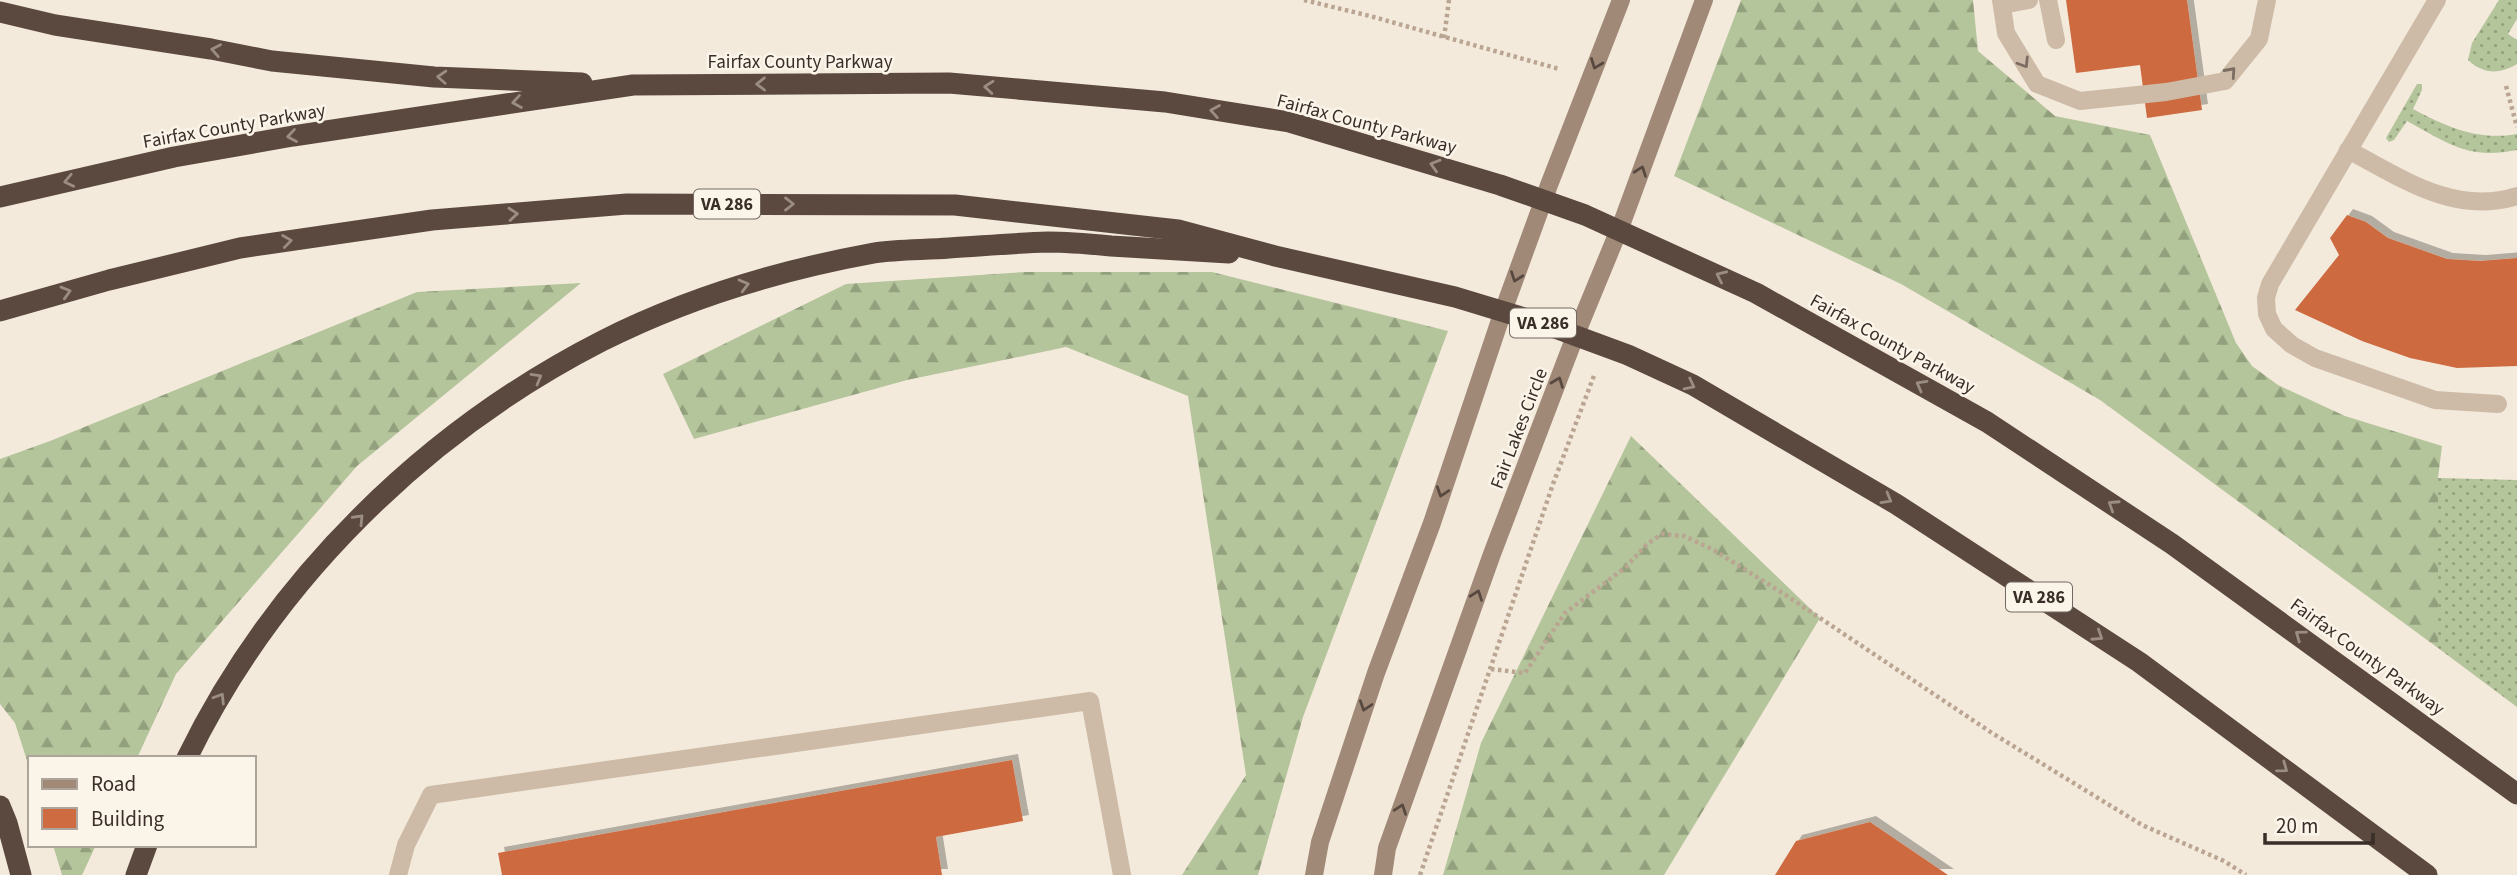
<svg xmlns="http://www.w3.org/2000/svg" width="2517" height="875" font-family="'Source Sans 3',sans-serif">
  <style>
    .grass { fill: url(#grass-dots) }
    .forest { fill: url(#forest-firs) }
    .building { fill: #ce6b41; filter: url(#shadow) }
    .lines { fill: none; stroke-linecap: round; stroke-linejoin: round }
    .path { stroke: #b9a591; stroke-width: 4.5; stroke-dasharray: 3.5 3.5; stroke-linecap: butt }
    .lane { stroke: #cdbba7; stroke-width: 18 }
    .secondary { stroke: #a18978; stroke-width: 18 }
    .highway { stroke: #5b493f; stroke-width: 21 }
    .oneway { stroke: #9b8d83 }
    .oneway2 { stroke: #7c6d61 }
    .oneway3 { stroke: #584940 }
    .labels { text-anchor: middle; stroke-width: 5; stroke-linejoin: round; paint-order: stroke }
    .shield { fill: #fbf4e9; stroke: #736962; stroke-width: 2 }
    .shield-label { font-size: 18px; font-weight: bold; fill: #392e28 }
    .street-label { font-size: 19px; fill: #392e28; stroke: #fbf4e9 }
  </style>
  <defs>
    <pattern id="grass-dots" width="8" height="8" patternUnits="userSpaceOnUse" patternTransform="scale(1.75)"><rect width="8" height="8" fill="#b4c49b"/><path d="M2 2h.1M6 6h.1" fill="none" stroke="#93a07e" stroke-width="1.8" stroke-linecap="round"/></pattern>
    <pattern id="forest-firs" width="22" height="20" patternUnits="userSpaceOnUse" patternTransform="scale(1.75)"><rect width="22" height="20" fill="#b4c49b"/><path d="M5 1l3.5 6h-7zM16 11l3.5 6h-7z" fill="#93a07e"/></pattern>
    <filter id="shadow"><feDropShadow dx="6" dy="-6" stdDeviation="0" flood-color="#0004"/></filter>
  </defs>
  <rect width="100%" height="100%" fill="#f4eadc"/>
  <!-- grass -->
  <g class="grass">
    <path d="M2499,0H2517V19L2508,34L2517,40V64C2499,75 2483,74 2468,60L2472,43Z"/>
    <path d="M2417,84H2422V90L2413,109C2447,127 2478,141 2517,134V150C2467,160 2448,143 2407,121L2394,140L2389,142L2386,138Z"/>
    <path d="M2438,478L2517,480V707L2438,648Z"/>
  </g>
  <!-- forest -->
  <g class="forest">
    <path d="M1741,0H1973L1978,51L2055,116L2150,135L2236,343L2252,366L2278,385L2345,416L2442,446L2438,478V648L2100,400L1901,284L1674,176Z"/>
    <path d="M1025,272H1212L1448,331L1303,717L1258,875H1182L1246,775L1188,396L1066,347L907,380L694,439L663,374L846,284Z"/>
    <path d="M581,283L357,466L176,674L137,758H30V770L15,723L0,704V459L50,441L417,292Z"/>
    <path d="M1631,436L1820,618L1664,875H1443L1481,743Z"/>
    <path d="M53,845H96L82,875H62Z"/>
  </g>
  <!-- building -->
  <g class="building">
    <path d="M2066,0H2187L2202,110L2147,118L2140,65L2076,73Z"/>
    <path d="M2347,215L2366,222L2388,238L2447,259L2480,261L2517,258V366L2457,368L2410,358L2362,341L2295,310L2339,255L2330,238Z"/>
    <path d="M1012,760L1023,821L936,837L942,875H502L498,853Z"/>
    <path d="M1870,822L1948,875H1775L1796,841Z"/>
  </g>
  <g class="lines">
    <!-- path -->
    <g class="path">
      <path d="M1304,0L1370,16L1559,69"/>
      <path d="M1444,38L1449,0"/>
      <path d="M2506,86L2517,127"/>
      <path d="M1491,669L1525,673L1565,613L1626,567L1647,544L1662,534L1684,536L1712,549L1784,594L1992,733L2142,825L2224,861L2246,875"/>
      <path d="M1420,875L1553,484L1595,373"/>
    </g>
    <!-- lane -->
    <g class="lane">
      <path d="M2001,0L2006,33L2037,84L2080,101L2166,92L2225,81L2259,39L2267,0"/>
      <path d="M2048,0L2056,40"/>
      <path d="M2437,0L2270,284L2266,298L2267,314L2274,329L2292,345L2315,358L2435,400L2498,404"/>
      <path d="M2002,5L2029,0"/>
      <path d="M2348,150C2402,178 2454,216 2517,196"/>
      <path d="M398,875L406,845L431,795L1090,701L1122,875"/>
    </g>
    <!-- secondary -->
    <g class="secondary">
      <path d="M1314,875L1320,842L1376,673L1432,523L1502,314L1549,185L1621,0"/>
      <path d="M1383,875L1387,848L1492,554L1574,339L1623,220L1704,0"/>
    </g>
    <!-- highway -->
    <g class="highway">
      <path d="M0,12L55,25L211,49L272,61L434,77L582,83"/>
      <path d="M0,197L174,157L293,136L633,85L949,83L1165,102L1289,122L1500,185L1585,215L1756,293L1987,422L2172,544L2517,794"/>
      <path d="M0,311L109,280L240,248L432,220L627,204L955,205L1178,230L1275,256L1455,297L1544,324L1628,355L1693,385L1896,504L2139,662L2427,875"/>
      <path d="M187,758C274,579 426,431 602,341C687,298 781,270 874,253C898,249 924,250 949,248C982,246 1015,243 1048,242C1069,242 1090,244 1111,246C1150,248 1189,251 1229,253"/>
      <path d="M0,806L7,823L21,875"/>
      <path d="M136,875L147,845"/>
    </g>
  </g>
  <!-- one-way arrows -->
  <defs><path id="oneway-chevron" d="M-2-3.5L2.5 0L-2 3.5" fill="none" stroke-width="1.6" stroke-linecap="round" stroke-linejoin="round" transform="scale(1.75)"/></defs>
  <g class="oneway">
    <use href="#oneway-chevron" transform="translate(216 50) rotate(-169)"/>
    <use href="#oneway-chevron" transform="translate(442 77) rotate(-177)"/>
    <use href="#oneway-chevron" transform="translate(761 84) rotate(179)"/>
    <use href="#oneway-chevron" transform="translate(989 87) rotate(-175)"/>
    <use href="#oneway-chevron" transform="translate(517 102) rotate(171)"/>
    <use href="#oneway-chevron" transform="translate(1215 111) rotate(-170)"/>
    <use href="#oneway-chevron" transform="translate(292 136) rotate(171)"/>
    <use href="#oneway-chevron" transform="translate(1435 165) rotate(-163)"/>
    <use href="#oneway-chevron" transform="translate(69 181) rotate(168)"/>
    <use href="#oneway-chevron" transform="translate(789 204)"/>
    <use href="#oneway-chevron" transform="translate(513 214) rotate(-5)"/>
    <use href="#oneway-chevron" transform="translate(287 241) rotate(-8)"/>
    <use href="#oneway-chevron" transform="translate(1721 276) rotate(-155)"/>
    <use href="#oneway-chevron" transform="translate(744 285) rotate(-15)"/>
    <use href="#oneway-chevron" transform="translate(66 292) rotate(-16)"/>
    <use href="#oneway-chevron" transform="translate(537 378) rotate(-30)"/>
    <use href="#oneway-chevron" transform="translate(1690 385) rotate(27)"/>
    <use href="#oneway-chevron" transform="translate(1921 385) rotate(-151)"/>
    <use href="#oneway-chevron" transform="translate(1887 499) rotate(30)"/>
    <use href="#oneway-chevron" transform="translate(2113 505) rotate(-147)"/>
    <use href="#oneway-chevron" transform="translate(359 519) rotate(-46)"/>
    <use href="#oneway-chevron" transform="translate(2300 635) rotate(-144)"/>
    <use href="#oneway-chevron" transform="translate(2098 636) rotate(33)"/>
    <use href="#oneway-chevron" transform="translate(220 698) rotate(-58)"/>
    <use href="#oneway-chevron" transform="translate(2283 768) rotate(36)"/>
  </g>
  <g class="oneway2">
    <use href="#oneway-chevron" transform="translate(2024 63) rotate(58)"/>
    <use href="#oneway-chevron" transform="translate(2231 72) rotate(-48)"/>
  </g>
  <g class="oneway3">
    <use href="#oneway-chevron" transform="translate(1596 64) rotate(111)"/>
    <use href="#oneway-chevron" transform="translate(1641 171) rotate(-70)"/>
    <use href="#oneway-chevron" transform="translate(1516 277) rotate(110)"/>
    <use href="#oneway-chevron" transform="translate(1558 382) rotate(-69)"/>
    <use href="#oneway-chevron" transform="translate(1442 492) rotate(108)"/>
    <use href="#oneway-chevron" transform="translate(1477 595) rotate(-70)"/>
    <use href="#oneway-chevron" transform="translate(1365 706) rotate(108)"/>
    <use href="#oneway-chevron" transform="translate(1401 809) rotate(-71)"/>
  </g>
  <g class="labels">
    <!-- shield labels -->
    <g class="shield">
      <rect x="694" y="189.5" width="66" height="29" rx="5"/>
      <rect x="1510" y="308.5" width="66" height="29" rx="5"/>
      <rect x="2006" y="582.5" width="66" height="29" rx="5"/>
    </g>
    <g class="shield-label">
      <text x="727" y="210">VA 286</text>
      <text x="1543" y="329">VA 286</text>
      <text x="2039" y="603">VA 286</text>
    </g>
    <!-- street labels -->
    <g class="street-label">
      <text x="800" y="68">Fairfax County Parkway</text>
      <text transform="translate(1367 123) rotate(15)" y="7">Fairfax County Parkway</text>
      <text transform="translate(234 125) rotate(-10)" y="7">Fairfax County Parkway</text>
      <text transform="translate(1893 343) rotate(29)" y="7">Fairfax County Parkway</text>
      <text transform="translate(1518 428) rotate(-69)" y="7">Fair Lakes Circle</text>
      <text transform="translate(2368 656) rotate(36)" y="7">Fairfax County Parkway</text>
    </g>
  </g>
  <!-- legend -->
  <rect x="28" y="756" width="228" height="91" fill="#fbf4e9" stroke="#ada59c" stroke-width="2"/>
  <rect x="42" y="779" width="35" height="10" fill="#a18978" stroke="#ada59c" stroke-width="2"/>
  <text x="91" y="791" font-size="21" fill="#392e28">Road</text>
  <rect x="42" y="808" width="35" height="21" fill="#ce6b41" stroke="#ada59c" stroke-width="2"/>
  <text x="91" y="826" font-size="21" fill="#392e28">Building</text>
  <!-- scale -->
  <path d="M2265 833v10h108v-10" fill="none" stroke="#392e28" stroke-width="3.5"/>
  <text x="2276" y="833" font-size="21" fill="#392e28" stroke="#fbf4e9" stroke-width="5" paint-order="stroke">20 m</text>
</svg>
